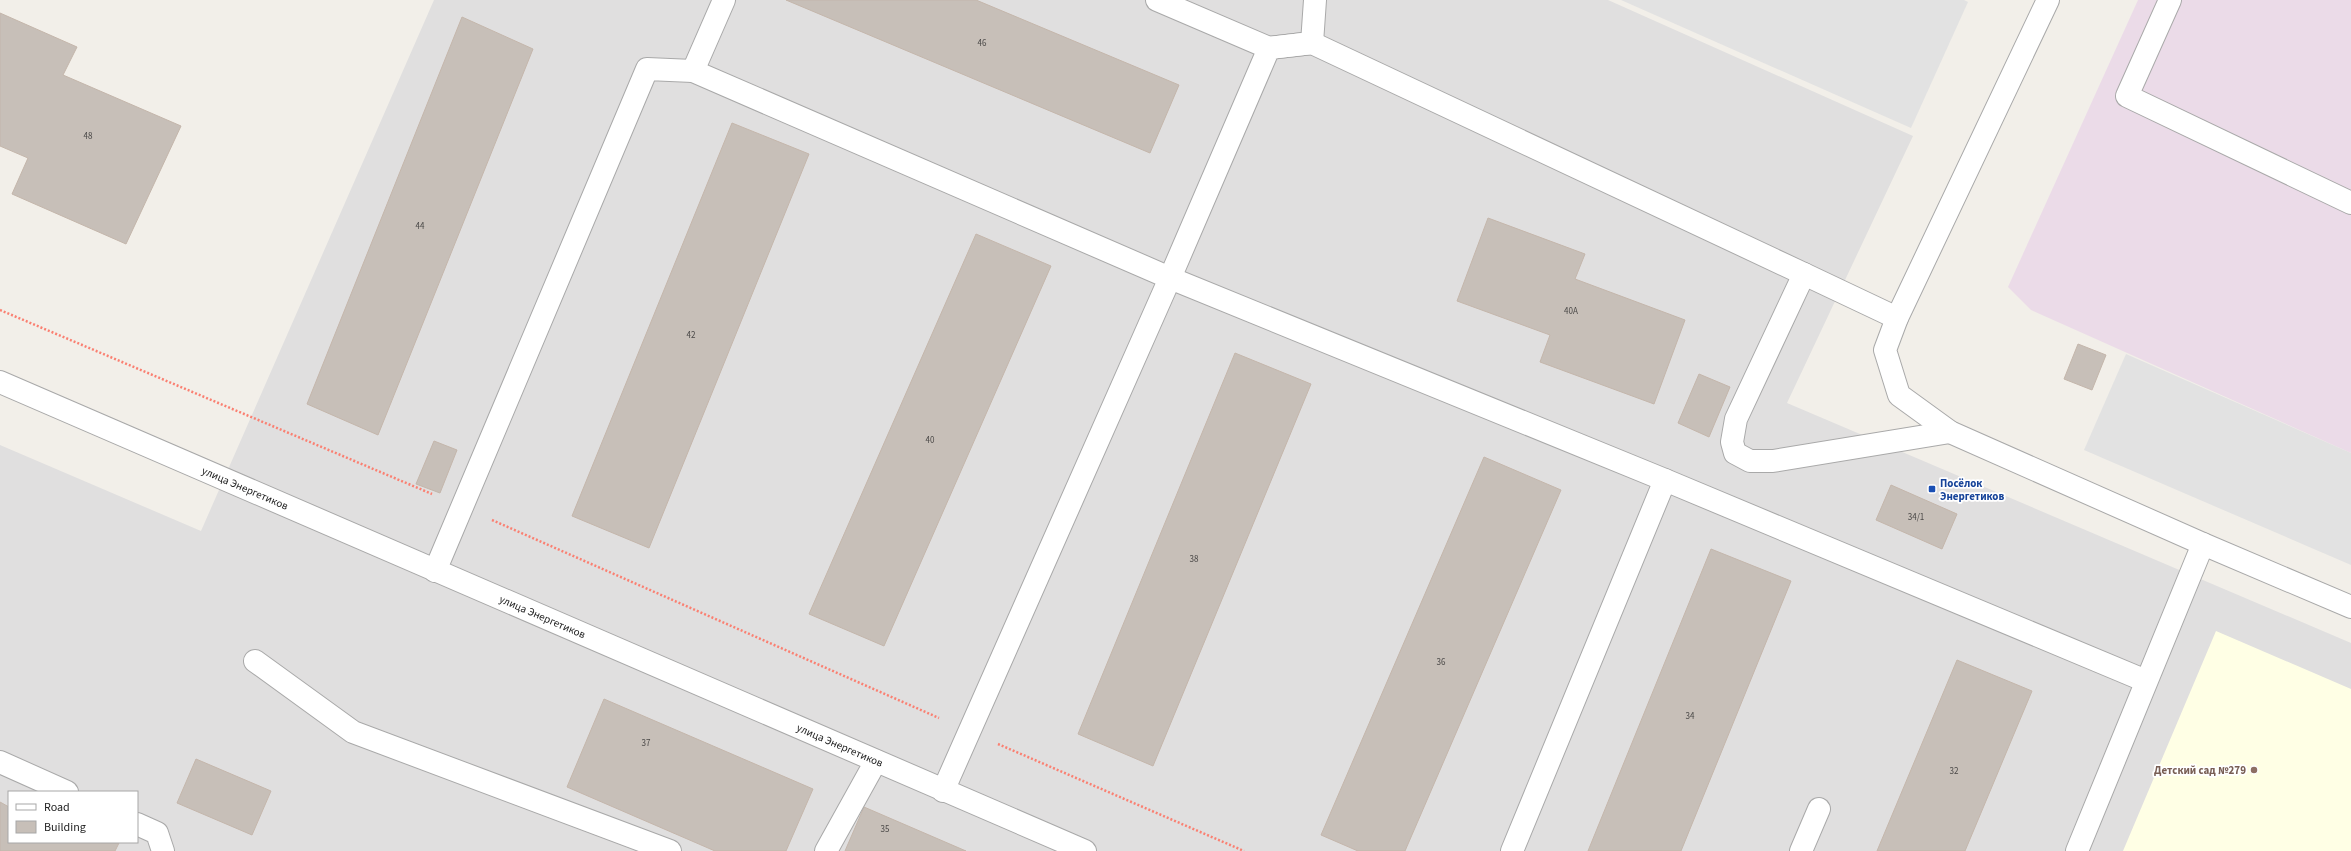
<svg xmlns="http://www.w3.org/2000/svg" width="2351" height="851" font-family="'Source Sans 3',sans-serif">
  <style>
    .residential { fill: #e0dfdf; fill-rule: evenodd }
    .industrial { fill: #ebdbe8 }
    .education { fill: #ffffe5 }
    .parking { fill: #e2e2e2 }
    .building { fill: #c7bfb8; stroke: #c4b6ab }
    .lines { fill: none; stroke-linecap: round; stroke-linejoin: round }
    .lane-casing { stroke: #a9a9a9; stroke-width: 24 }
    .street-casing { stroke: #a9a9a9; stroke-width: 24 }
    .path { stroke: #fa8072; stroke-width: 2.5; stroke-dasharray: 2 2; stroke-linecap: butt }
    .lane { stroke: #fff; stroke-width: 22 }
    .street { stroke: #fff; stroke-width: 22 }
    .transit-dot { fill: #1a4fb4; stroke: #fff; stroke-width: 1.5 }
    .education-dot { fill: #8d6e63; stroke: #fff; stroke-width: 1.5 }
    .labels { text-anchor: middle; stroke-width: 3.5; stroke-linejoin: round; paint-order: stroke }
    .number-label { font-size: 9px; fill: #4b4948 }
    .transit-label { font-size: 11px; font-weight: bold; fill: #164399; stroke: #fff; text-anchor: start }
    .street-label { font-size: 11px; fill: #222; stroke: #fff }
    .education-label { font-size: 11px; font-weight: bold; fill: #785e54; stroke: #fff; text-anchor: end }
  </style>
  <rect width="100%" height="100%" fill="#f2efe9"/>
  <!-- residential -->
  <path class="residential" d="M434,0H1608L1913,136L1787,403L2351,643V851H0V445L201,531ZM9,792H137V842H9Z"/>
  <!-- industrial -->
  <path class="industrial" d="M2138,0H2351V453L2031,310L2008,287Z"/>
  <!-- education -->
  <path class="education" d="M2216,631L2351,689V851H2123Z"/>
  <!-- parking -->
  <g class="parking">
    <path d="M1621,0H1964L1968,2L1911,128Z"/>
    <path d="M2126,354L2351,453V565L2084,450Z"/>
  </g>
  <!-- building -->
  <g class="building">
    <path d="M786,0H976L1179,85L1150,153Z"/>
    <path d="M0,13L77,47L63,75L181,126L126,244L12,194L28,158L0,146Z"/>
    <path d="M462,17L533,49L378,435L307,404Z"/>
    <path d="M732,123L809,154L649,548L572,516Z"/>
    <path d="M1488,218L1585,254L1575,279L1685,320L1654,404L1540,362L1550,335L1457,301Z"/>
    <path d="M976,234L1051,266L884,646L809,614Z"/>
    <path d="M2078,344L2106,355L2092,390L2064,379Z"/>
    <path d="M1235,353L1311,384L1153,766L1078,734Z"/>
    <path d="M1699,374L1730,387L1709,437L1678,423Z"/>
    <path d="M434,441L457,450L440,493L416,484Z"/>
    <path d="M1484,457L1561,490L1405,851H1358L1321,835Z"/>
    <path d="M1891,485L1957,514L1942,549L1876,520Z"/>
    <path d="M1711,549L1791,581L1681,851H1588Z"/>
    <path d="M1957,660L2032,691L1965,851H1877Z"/>
    <path d="M604,699L813,789L786,851H715L567,787Z"/>
    <path d="M196,759L271,791L252,835L177,803Z"/>
    <path d="M0,802L9,807V842L119,843L115,851H0Z"/>
    <path d="M864,807L966,851H845Z"/>
  </g>
  <g class="lines">
    <defs>
      <g id="lane">
        <path d="M1157,0L1269,48L1312,43L1804,274"/>
        <path d="M2170,0L2127,96L2351,203"/>
        <path d="M693,71L724,0"/>
        <path d="M1897,318L1804,274L1736,419L1732,442L1735,453L1750,461H1773L1950,432"/>
        <path d="M435,571L647,69L693,71L1170,278L1665,480L2146,681"/>
        <path d="M255,661L353,732L670,851"/>
        <path d="M0,762L67,792"/>
        <path d="M943,791L1170,278L1269,48L1312,43L1315,0"/>
        <path d="M137,824L157,833L163,851"/>
        <path d="M826,851L876,761"/>
        <path d="M1512,851L1665,480"/>
        <path d="M1801,851L1819,809"/>
        <path d="M2077,851L2203,544"/>
      </g>
      <g id="street">
        <path d="M2048,0L1897,318L1885,350L1899,395L1950,432L2203,544L2351,607"/>
        <path id="s1" d="M0,382L1085,851"/>
      </g>
    </defs>
    <!-- lane casing -->
    <use href="#lane" class="lane-casing"/>
    <!-- street casing -->
    <use href="#street" class="street-casing"/>
    <!-- path -->
    <g class="path">
      <path d="M0,310L432,494"/>
      <path d="M492,520L939,718"/>
      <path d="M998,744L1244,851"/>
    </g>
    <!-- lane -->
    <use href="#lane" class="lane"/>
    <!-- street -->
    <use href="#street" class="street"/>
  </g>
  <!-- markers -->
  <rect class="transit-dot" x="1928" y="485" width="8" height="8" rx="2"/>
  <circle class="education-dot" cx="2254" cy="770" r="4"/>
  <g class="labels">
    <!-- number labels -->
    <g class="number-label">
      <text x="982" y="46">46</text>
      <text x="88" y="139">48</text>
      <text x="420" y="229">44</text>
      <text x="1571" y="314">40А</text>
      <text x="691" y="338">42</text>
      <text x="930" y="443">40</text>
      <text x="1916" y="520">34/1</text>
      <text x="1194" y="562">38</text>
      <text x="1441" y="665">36</text>
      <text x="1690" y="719">34</text>
      <text x="646" y="746">37</text>
      <text x="1954" y="774">32</text>
      <text x="885" y="832">35</text>
    </g>
    <!-- transit labels -->
    <g class="transit-label">
      <text x="1940" y="487">Посёлок<tspan x="1940" dy="13">Энергетиков</tspan></text>
    </g>
    <!-- street labels -->
    <g class="street-label">
      <text dy="4" stroke="none"><textPath href="#s1" startOffset="267">улица Энергетиков</textPath></text>
      <text dy="4" stroke="none"><textPath href="#s1" startOffset="591">улица Энергетиков</textPath></text>
      <text dy="4" stroke="none"><textPath href="#s1" startOffset="915">улица Энергетиков</textPath></text>
    </g>
    <!-- education labels -->
    <g class="education-label">
      <text x="2246" y="774">Детский сад №279</text>
    </g>
  </g>
  <!-- legend -->
  <rect x="8" y="791" width="130" height="52" fill="#ffffff" stroke="#a7a7a7"/>
  <rect x="16" y="804" width="20" height="6" fill="#ffffff" stroke="#a7a7a7"/>
  <text x="44" y="811" font-size="12" fill="#222222">Road</text>
  <rect x="16" y="821" width="20" height="12" fill="#c7bfb8" stroke="#a7a7a7"/>
  <text x="44" y="831" font-size="12" fill="#222222">Building</text>
</svg>
